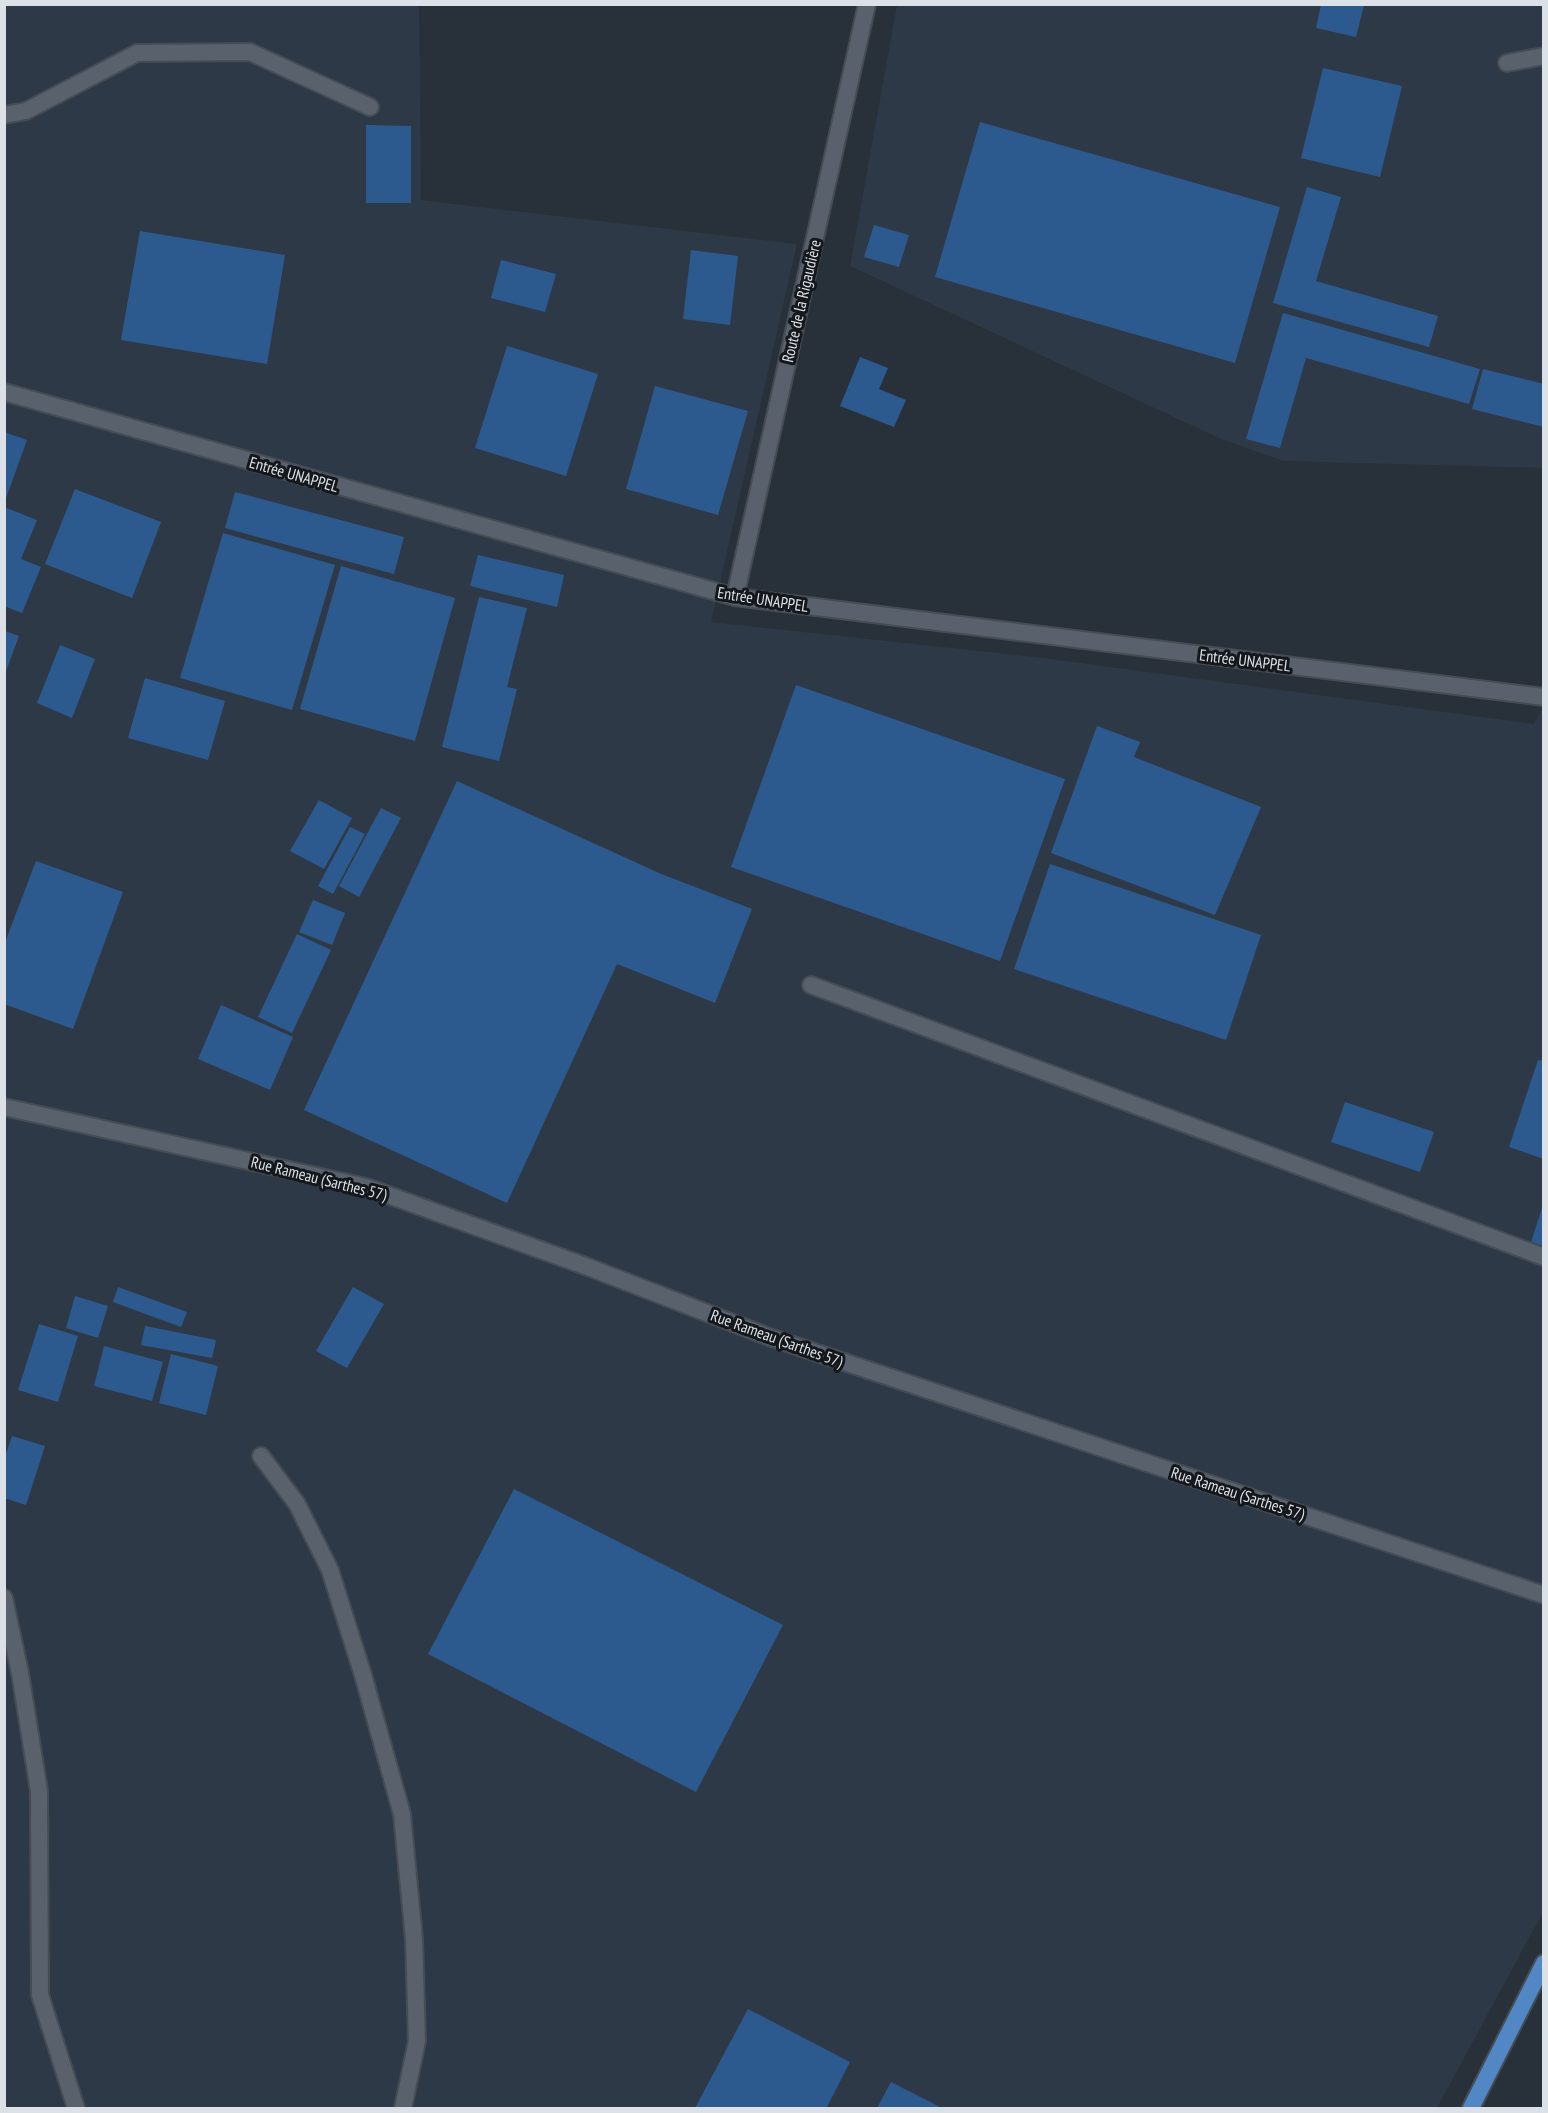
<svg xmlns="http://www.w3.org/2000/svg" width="1548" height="2113" font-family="'PT Sans Narrow',sans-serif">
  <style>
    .built { fill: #2e3947 }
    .building { fill: #2d5a8e }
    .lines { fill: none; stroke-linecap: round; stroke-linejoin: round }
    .service-casing { stroke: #464c54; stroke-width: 20 }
    .minor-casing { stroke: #464c54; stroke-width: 20 }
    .primary-casing { stroke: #464c54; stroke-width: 20 }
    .service { stroke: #59616c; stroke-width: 16 }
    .minor { stroke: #59616c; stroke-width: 16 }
    .primary { stroke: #5187c4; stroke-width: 16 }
    .labels { text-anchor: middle; stroke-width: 6; stroke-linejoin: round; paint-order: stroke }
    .street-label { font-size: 16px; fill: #dce1e7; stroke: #14181c }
  </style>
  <rect width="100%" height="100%" fill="#283039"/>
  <!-- built -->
  <g class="built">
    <path d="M5,5H419L421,200L797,244L711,622L1043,658L1534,724L1543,707V1912L1437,2108H5Z"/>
    <path d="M897,5H1543V468L1284,461L1221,439L850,266Z"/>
  </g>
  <!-- building -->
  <g class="building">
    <path d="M1321,5H1364L1356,37L1316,28Z"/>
    <path d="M1323,68L1402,86L1380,177L1301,158Z"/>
    <path d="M980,122L1280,207L1235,363L935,277Z"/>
    <path d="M366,125L411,126V203H366Z"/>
    <path d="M1307,187L1341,197L1316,281L1438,316L1429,347L1273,303Z"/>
    <path d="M874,225L909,235L899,267L864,257Z"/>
    <path d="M140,231L285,255L267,364L121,340Z"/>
    <path d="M691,250L738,256L730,325L683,319Z"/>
    <path d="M501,260L556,274L545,312L491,298Z"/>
    <path d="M1283,313L1480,369L1469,404L1306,358L1280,448L1246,439Z"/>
    <path d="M507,346L598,374L566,476L475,448Z"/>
    <path d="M860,357L888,368L879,389L906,400L894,427L840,406Z"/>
    <path d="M1483,369L1544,384V427L1472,409Z"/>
    <path d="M655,386L748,411L718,515L626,489Z"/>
    <path d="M4,432L27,440L5,501H4Z"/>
    <path d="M75,489L161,522L132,598L45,564Z"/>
    <path d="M235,492L404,537L394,574L225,528Z"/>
    <path d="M4,507L37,520L21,559L41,567L22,613L4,606Z"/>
    <path d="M223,533L335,565L292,710L180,678Z"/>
    <path d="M478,555L564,575L557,607L470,586Z"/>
    <path d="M341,566L455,598L415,741L300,709Z"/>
    <path d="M479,597L527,608L507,687L517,689L499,761L442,747Z"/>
    <path d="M5,631L19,636L5,674Z"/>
    <path d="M60,645L95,659L72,718L37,703Z"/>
    <path d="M145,678L225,701L208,760L128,738Z"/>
    <path d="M796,685L1065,779L1000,961L731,867Z"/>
    <path d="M1097,726L1140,742L1134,757L1261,807L1215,915L1051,853Z"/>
    <path d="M457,781L659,873L752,909L715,1003L617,964L507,1203L304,1110Z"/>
    <path d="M319,800L352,818L324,869L290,851Z"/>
    <path d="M381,808L401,818L359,897L339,886Z"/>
    <path d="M350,827L365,834L333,894L318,886Z"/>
    <path d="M36,861L123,892L73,1029L4,1004V945Z"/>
    <path d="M1050,864L1261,935L1226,1040L1014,969Z"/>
    <path d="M313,900L345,913L332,945L299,932Z"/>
    <path d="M297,934L331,950L292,1033L258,1017Z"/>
    <path d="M221,1005L293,1037L270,1090L198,1059Z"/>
    <path d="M1538,1060L1544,1061V1159L1509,1147Z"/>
    <path d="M1345,1102L1434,1132L1420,1172L1331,1142Z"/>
    <path d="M1543,1205H1544V1246L1531,1242Z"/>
    <path d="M118,1287L187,1312L181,1327L113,1302Z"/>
    <path d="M353,1287L384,1304L347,1368L316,1351Z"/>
    <path d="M75,1296L108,1306L98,1338L66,1328Z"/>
    <path d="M39,1324L78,1336L58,1402L18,1390Z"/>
    <path d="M145,1326L216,1340L212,1358L141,1345Z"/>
    <path d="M104,1346L163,1362L152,1401L94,1386Z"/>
    <path d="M171,1354L218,1366L206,1415L159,1403Z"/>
    <path d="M12,1436L45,1446L26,1505L4,1498V1460Z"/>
    <path d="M514,1489L783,1625L696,1792L428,1654Z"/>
    <path d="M748,2009L850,2062L827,2107L830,2108H695Z"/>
    <path d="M891,2082L942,2108H877Z"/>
  </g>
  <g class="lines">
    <defs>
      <g id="service">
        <path d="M1507,63L1544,56"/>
        <path d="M4,115L26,111L137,53L250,52L370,107"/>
        <path d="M811,985L1544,1257"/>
        <path d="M261,1456L297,1504L330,1570L363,1675L402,1814L414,1939L417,2041L403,2108"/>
        <path d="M4,1598L20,1673L39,1791L40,1995L76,2108"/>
      </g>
      <g id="minor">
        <path d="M4,392L735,597L1544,697"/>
        <path d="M735,597L867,4"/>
        <path d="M4,1107L366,1187L588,1267L769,1337L1544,1595"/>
      </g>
      <path id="primary" d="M1471,2108L1544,1963"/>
    </defs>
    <!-- service casing -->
    <use href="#service" class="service-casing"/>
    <!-- minor casing -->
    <use href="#minor" class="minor-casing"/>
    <!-- primary casing -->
    <use href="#primary" class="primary-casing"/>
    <!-- service -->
    <use href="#service" class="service"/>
    <!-- minor -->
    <use href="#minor" class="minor"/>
    <!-- primary -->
    <use href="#primary" class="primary"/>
  </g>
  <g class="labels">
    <!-- street labels -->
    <g class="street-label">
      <text transform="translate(801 301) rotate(-77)" y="6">Route de la Rigaudière</text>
      <text transform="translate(294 474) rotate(16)" y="6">Entrée UNAPPEL</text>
      <text transform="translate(763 599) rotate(9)" y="6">Entrée UNAPPEL</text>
      <text transform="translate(1245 660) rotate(7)" y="6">Entrée UNAPPEL</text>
      <text transform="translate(319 1178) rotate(14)" y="6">Rue Rameau (Sarthes 57)</text>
      <text transform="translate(777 1338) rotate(20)" y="6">Rue Rameau (Sarthes 57)</text>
      <text transform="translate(1238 1493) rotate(18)" y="6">Rue Rameau (Sarthes 57)</text>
    </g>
  </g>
  <!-- border -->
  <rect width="1548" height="2113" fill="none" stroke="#dce1e7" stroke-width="12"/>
</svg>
